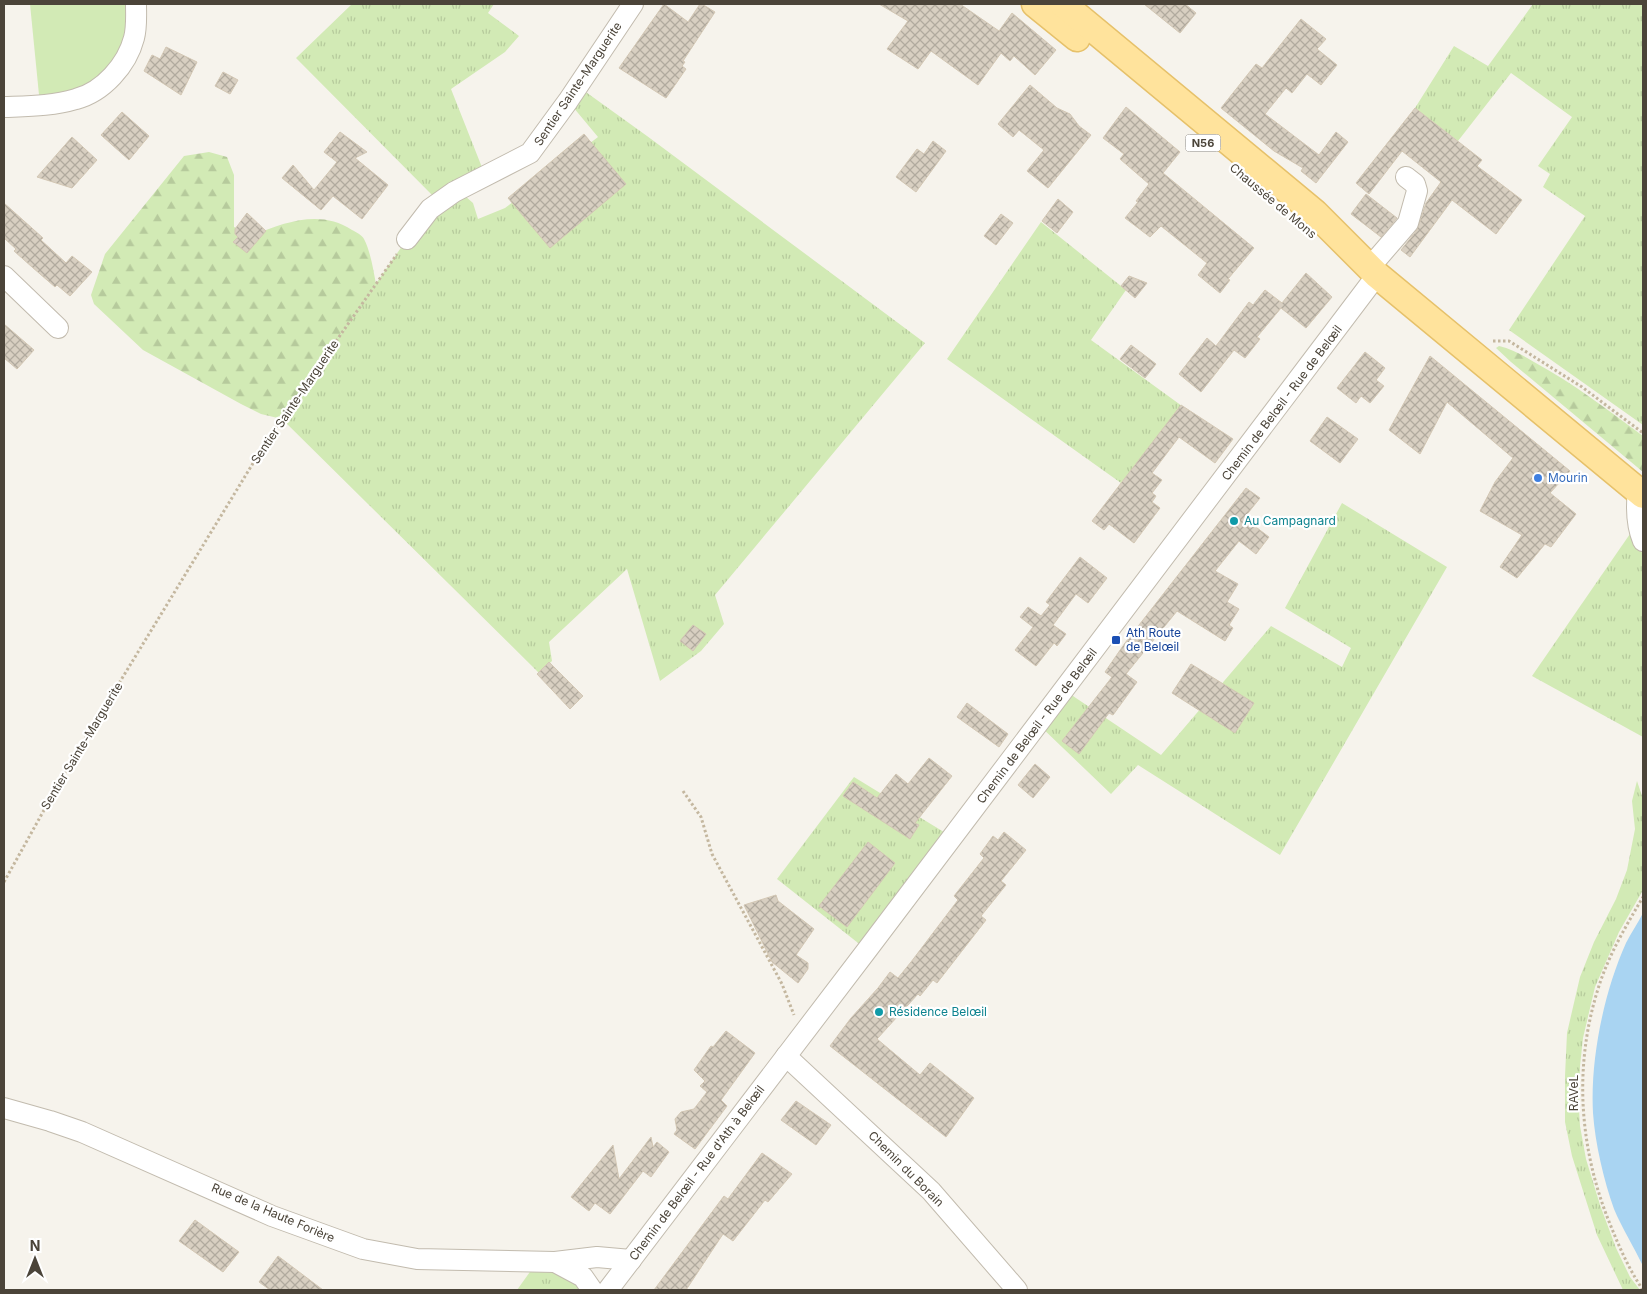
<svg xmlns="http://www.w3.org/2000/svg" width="1647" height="1294" font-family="Inter,sans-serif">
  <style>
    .grass { fill: url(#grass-tufts) }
    .forest { fill: url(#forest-firs) }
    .green { fill: #d2eab5 }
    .water { fill: #a9d4f2 }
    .building { fill: url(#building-cross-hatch); stroke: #d3c7b4 }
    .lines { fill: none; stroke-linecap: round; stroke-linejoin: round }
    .minor-casing { stroke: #c2bbae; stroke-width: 22 }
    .major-casing { stroke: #e6c16a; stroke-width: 29 }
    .path { stroke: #c4b79f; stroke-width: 3; stroke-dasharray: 2.5 2.5; stroke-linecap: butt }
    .minor { stroke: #fff; stroke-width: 20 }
    .major { stroke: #ffe39c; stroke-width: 26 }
    .shop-dot { fill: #3f7fe0; stroke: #fff; stroke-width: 2 }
    .culture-dot { fill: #0f9aa8; stroke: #fff; stroke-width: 2 }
    .transit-dot { fill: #1a4fb4; stroke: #fff; stroke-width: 2 }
    .labels { text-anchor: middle; stroke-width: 4.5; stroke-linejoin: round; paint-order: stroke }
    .shield { fill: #fff; stroke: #817c74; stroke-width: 1 }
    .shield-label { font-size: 11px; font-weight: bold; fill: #4b4439 }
    .street-label { font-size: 12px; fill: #4b4439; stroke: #fff }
    .shop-label { font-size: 12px; fill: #366cbe; stroke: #fff; text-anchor: start }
    .culture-label { font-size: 12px; fill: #0d838f; stroke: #fff; text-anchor: start }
    .transit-label { font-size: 12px; fill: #164399; stroke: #fff; text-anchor: start }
  </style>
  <defs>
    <pattern id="grass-tufts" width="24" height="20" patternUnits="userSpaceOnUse" patternTransform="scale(1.25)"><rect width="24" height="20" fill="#d2eab5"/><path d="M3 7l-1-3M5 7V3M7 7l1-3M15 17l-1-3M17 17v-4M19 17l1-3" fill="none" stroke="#b6ca9c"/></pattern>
    <pattern id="forest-firs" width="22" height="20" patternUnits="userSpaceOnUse" patternTransform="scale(1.25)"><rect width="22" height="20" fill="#d2eab5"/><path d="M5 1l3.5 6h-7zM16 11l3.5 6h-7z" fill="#b6ca9c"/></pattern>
    <pattern id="building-cross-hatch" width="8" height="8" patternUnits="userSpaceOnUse" patternTransform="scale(1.25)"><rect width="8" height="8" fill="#d8cfc1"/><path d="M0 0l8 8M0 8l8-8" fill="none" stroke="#b1aa9e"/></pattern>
  </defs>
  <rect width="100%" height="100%" fill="#f6f3ec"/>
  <!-- grass -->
  <g class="grass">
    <path d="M352,4H494L488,13L519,36L505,52L451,89L485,175L465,196L473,203L478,219L505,208L598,137L568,101L583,90L647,136L925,343L715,595L724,624L701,651L660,681L627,569L549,642L552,661L539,673L282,419L407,239L439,202L296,58Z"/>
    <path d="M1533,4H1643V425L1509,330L1585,216L1543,187L1550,174L1538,166L1572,117L1511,73L1458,141L1415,108L1454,46L1488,66Z"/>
    <path d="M1041,222L1126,290L1091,340L1182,406L1121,483L947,359Z"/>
    <path d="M1342,503L1447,567L1280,855L1138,765L1111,794L1038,724L1064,690L1161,755L1271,626L1342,667L1351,648L1285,608Z"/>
    <path d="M1632,531L1643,555V737L1532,676Z"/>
    <path d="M854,777L952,837L867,950L777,879Z"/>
    <path d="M1637,781L1643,799V890L1619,932L1595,987L1583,1038L1580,1066L1579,1110L1580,1126L1586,1159L1600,1205L1616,1248L1630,1277L1640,1290H1623L1597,1235L1572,1156L1565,1122V1076L1567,1033L1580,977L1594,942L1616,899L1627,870L1635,829L1632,801Z"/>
    <path d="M537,1262L588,1290H517Z"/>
  </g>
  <!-- forest -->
  <g class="forest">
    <path d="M209,152L227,157L234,175V227L253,235C285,222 321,209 352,230C356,232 362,235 364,239C371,253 373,269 376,284L282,419L261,414L241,404L143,350L94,304L91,295L105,254L184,156Z"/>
    <path d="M1499,346C1512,349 1522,355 1534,362C1573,383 1608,410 1643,436V472L1511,362L1496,348Z"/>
  </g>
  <!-- green -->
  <path class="green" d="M30,4H136V25L108,81L40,105Z"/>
  <!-- water -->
  <path class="water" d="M1643,913V1266C1634,1247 1622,1228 1614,1209C1604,1181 1595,1143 1593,1113C1590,1059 1604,992 1626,943C1631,933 1638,923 1643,913Z"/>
  <!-- building -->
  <g class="building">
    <path d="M664,4L688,22L700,4H702L715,12L683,61L685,62L682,66L686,69L666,98L619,68Z"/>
    <path d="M879,4H960L999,31L1012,13L1056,50L1035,75L1014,56L1010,61L1001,53L978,85L931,51L918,69L887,49L908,21Z"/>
    <path d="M1144,4H1185L1196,13L1180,33Z"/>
    <path d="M1301,19L1326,39L1317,49L1337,65L1321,85L1307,74L1292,93L1286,88L1265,114L1319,155L1336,132L1348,142L1316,183L1301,171L1303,168L1274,151L1221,108L1256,64L1262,68Z"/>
    <path d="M166,47L197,62L181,95L144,71L152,55L160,59Z"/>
    <path d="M223,72L238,80L230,94L215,86Z"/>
    <path d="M1030,85L1057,108L1070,114L1079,126L1091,135L1048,188L1027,171L1044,150L1019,130L1013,137L998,124Z"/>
    <path d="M1126,107L1180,152L1163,173L1254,248L1228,279L1230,280L1220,293L1198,275L1207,263L1161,226L1150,237L1125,218L1138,202L1136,201L1149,184L1120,159L1124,154L1103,138Z"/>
    <path d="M1415,108L1482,160L1477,166L1522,200L1496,234L1452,200L1410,257L1401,250L1417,230L1426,203L1441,182L1402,151L1369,194L1356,183Z"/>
    <path d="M122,112L149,136L129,160L101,135Z"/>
    <path d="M340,132L367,152L355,158L388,185L362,219L333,196L321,210L282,178L293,165L314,190L337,162L324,152Z"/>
    <path d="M584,134L626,184L550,248L508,198Z"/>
    <path d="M72,137L97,160L72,188L37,177Z"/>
    <path d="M933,141L946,151L916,192L896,177L917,149L924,154Z"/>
    <path d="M1366,194L1397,218L1381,237L1351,214Z"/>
    <path d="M1058,199L1073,212L1057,233L1042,221Z"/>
    <path d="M4,203L43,238L41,240L66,263L72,256L92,272L70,296L57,285L55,287L32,267L14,251L16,249L4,238Z"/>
    <path d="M247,213L266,231L247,253L233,242L238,237L235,234V229Z"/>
    <path d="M1001,214L1013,223L996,245L984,236Z"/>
    <path d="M1306,273L1332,297L1306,328L1281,308L1257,337L1260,339L1245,358L1234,350L1201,392L1179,374L1207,338L1216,346L1249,302L1253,305L1265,290L1282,303Z"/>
    <path d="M1129,276L1147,283L1135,298L1121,286Z"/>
    <path d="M4,324L34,350L17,369L4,358Z"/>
    <path d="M1131,345L1156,364L1145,378L1120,359Z"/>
    <path d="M1365,352L1385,368L1376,380L1384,386L1370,403L1361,396L1356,403L1337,388Z"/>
    <path d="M1430,356L1570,471L1550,493L1576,514L1551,547L1545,544L1517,578L1500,567L1522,535L1480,511L1495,482L1513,458L1447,402L1420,454L1389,430Z"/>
    <path d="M1181,405L1233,439L1215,463L1179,437L1152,473L1162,480L1152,493L1156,496L1152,502L1160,508L1134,543L1109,524L1104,530L1092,521Z"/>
    <path d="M1327,417L1358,439L1340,463L1310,441Z"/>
    <path d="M1246,488L1260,498L1244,518L1269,537L1256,554L1239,541L1215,571L1238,584L1227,602L1239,609L1229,625L1233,628L1225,641L1177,611L1126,674L1137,682L1113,715L1109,713L1079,754L1062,741L1112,677L1105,672L1125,643Z"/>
    <path d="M1080,557L1107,578L1088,603L1076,594L1053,625L1066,634L1057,646L1054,643L1036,666L1015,650L1033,627L1020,617L1028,607L1041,616L1050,605L1046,602Z"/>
    <path d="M693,625L706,634L693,651L680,641Z"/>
    <path d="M549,662L583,696L570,709L537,674Z"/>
    <path d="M1191,664L1254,703L1235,733L1172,693Z"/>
    <path d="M967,703L1008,734L999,747L957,717Z"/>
    <path d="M929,758L952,776L915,823L919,825L910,839L843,796L853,782L877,798L896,774L908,784Z"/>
    <path d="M1035,764L1050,777L1033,798L1018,785Z"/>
    <path d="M1004,832L1026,850L1001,881L1006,885L981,916L986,920L937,983L933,980L920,996L918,994L877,1039L920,1075L930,1063L974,1098L946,1137L830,1046L851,1018L878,988L890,972L898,978L911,962L958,900L954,896L984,858L980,854L993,836L998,840Z"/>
    <path d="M868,842L895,863L847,927L819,906Z"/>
    <path d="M776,895L778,901L814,929L796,955L808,963V969L798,983L772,962L744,905Z"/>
    <path d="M726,1031L755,1053L721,1100L727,1106L695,1149L674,1134L677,1130L675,1119L681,1112L694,1109L707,1092L700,1086L705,1081L694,1070L711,1046L713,1047Z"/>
    <path d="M796,1101L831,1125L816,1145L781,1120Z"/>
    <path d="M651,1137L653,1147L657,1142L669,1152L651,1177L643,1171L610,1214L595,1203L589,1211L571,1197L613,1145L619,1179Z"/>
    <path d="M762,1153L792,1174L768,1202L765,1200L733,1241L723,1234L686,1290H654L724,1196L728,1199Z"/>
    <path d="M195,1220L239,1252L223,1272L179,1241Z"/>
    <path d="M278,1256L323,1290H270L259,1282Z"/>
  </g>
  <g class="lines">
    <defs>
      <g id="minor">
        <path d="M4,107C28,106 53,106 76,99C103,92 127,65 134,38C137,27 136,15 136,4"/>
        <path d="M407,239L430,209L454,192L530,153L568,101L633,4"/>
        <path d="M1370,267L1408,223L1417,191L1415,184L1406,177"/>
        <path d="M4,276L58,328"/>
        <path d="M1638,491C1636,508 1636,524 1643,541"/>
        <path d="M786,1056L931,1191L1017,1290"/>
        <path d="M4,1108L50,1121L82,1132L272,1216L363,1249L417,1259L555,1262"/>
        <path d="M592,1290L583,1277L555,1262L597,1257L631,1260"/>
        <path d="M608,1290L867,950L1377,275"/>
      </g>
      <g id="major">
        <path d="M1035,4L1077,38"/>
        <path d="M1063,4L1315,213L1377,275L1643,495"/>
      </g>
    </defs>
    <!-- minor casing -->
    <use href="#minor" class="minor-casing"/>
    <!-- major casing -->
    <use href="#major" class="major-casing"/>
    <!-- path -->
    <g class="path">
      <path d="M1493,341H1509L1582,387L1643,433"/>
      <path d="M683,791L701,817L712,854L782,984L794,1015"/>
      <path d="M4,882L68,767L269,437L397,254"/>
      <path d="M1643,1290C1628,1268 1618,1244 1608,1219C1579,1145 1574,1065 1598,989C1608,956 1626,926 1643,897"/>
    </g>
    <!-- minor -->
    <use href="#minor" class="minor"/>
    <!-- major -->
    <use href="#major" class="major"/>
  </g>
  <!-- markers -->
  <circle class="shop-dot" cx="1538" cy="478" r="5"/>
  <g class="culture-dot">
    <circle cx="1234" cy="521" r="5"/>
    <circle cx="879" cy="1012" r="5"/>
  </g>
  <rect class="transit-dot" x="1111" y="635" width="10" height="10" rx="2.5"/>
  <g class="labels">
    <!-- shield labels -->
    <rect class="shield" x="1185.5" y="134.5" width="35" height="17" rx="4"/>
    <g class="shield-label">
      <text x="1203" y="147">N56</text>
    </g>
    <!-- street labels -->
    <g class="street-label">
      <text transform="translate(578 84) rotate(-56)" y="4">Sentier Sainte-Marguerite</text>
      <text transform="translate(1273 201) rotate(40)" y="4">Chaussée de Mons</text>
      <text transform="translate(295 402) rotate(-56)" y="4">Sentier Sainte-Marguerite</text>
      <text transform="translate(1282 403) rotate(-53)" y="4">Chemin de Belœil - Rue de Belœil</text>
      <text transform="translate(1037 726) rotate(-53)" y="4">Chemin de Belœil - Rue de Belœil</text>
      <text transform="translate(82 746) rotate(-59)" y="4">Sentier Sainte-Marguerite</text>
      <text transform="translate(1574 1093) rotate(-90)" y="4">RAVeL</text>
      <text transform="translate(906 1169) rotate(45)" y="4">Chemin du Borain</text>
      <text transform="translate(697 1173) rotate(-53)" y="4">Chemin de Belœil - Rue d'Ath à Belœil</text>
      <text transform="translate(273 1213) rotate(23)" y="4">Rue de la Haute Forière</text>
    </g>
    <!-- shop labels -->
    <g class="shop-label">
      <text x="1548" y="482">Mourin</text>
    </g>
    <!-- culture labels -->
    <g class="culture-label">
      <text x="1244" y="525">Au Campagnard</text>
      <text x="889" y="1016">Résidence Belœil</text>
    </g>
    <!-- transit labels -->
    <g class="transit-label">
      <text x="1126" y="637">Ath Route<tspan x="1126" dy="14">de Belœil</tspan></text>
    </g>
  </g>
  <!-- border -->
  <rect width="1647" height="1294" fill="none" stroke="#4b4439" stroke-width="10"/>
  <!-- north arrow -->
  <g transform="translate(35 1259)" stroke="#ffffff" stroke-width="4" paint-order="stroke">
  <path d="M0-4L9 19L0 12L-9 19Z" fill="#4b4439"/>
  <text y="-8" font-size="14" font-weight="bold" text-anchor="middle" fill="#4b4439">N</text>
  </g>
</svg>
